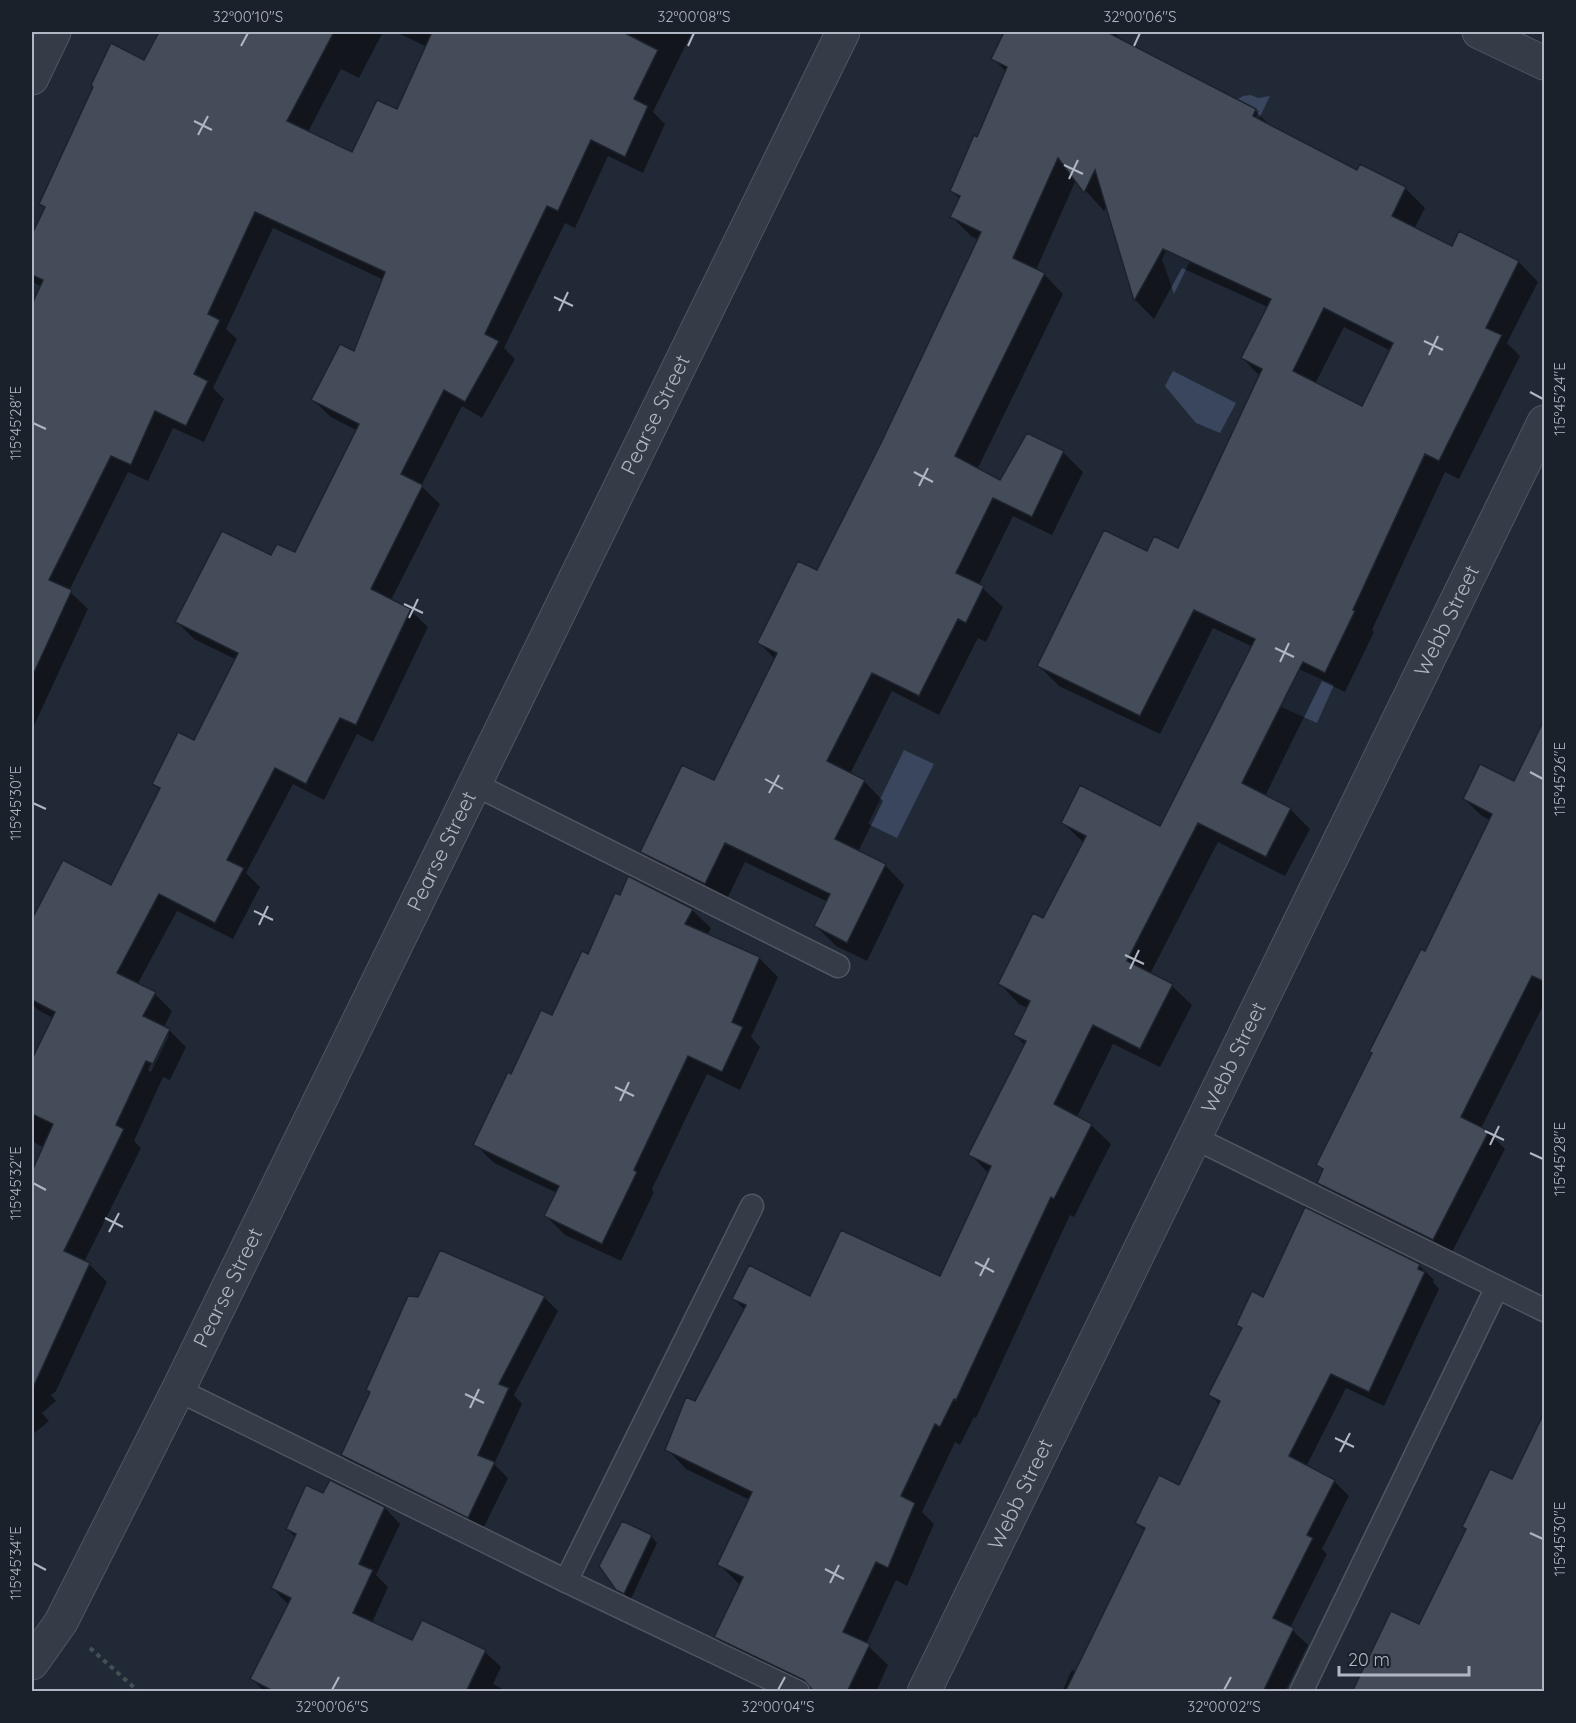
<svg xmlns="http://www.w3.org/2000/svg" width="1576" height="1723" font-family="Quicksand,sans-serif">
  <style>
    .water { fill: #39465e }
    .shadow { fill: #0007; fill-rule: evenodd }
    .building { fill: #444c5a; stroke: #1d232d; stroke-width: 1.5; fill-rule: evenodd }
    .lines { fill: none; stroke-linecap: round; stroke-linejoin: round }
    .service-casing { stroke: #505661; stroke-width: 25 }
    .minor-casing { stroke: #505661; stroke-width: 35 }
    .tertiary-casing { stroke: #505661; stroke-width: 35 }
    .path { stroke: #425154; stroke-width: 4; stroke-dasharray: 4.5 4.5; stroke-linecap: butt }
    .service { stroke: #363c47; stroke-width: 22 }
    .minor { stroke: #363c47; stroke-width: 33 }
    .tertiary { stroke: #363c47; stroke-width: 33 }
    .ticks { fill: none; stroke: #b0b6c3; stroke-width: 2 }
    .labels { text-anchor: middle; stroke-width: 6; stroke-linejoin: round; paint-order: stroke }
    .street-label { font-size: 21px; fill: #b0b6c3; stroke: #1b212b }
    .neatline { fill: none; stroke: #b0b6c3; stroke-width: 2 }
    .ticks-label { font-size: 15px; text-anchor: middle; fill: #b0b6c3 }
  </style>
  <rect width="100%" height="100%" fill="#222936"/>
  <!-- water -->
  <g class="water">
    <path d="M1251,95L1258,98L1270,96L1174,294L1162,259L1166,251L1181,246L1191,250L1259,111L1238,99L1243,96Z"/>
    <path d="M1173,371L1236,403L1220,433L1196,423L1165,386Z"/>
    <path d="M1281,661L1334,685L1317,723L1263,699Z"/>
    <path d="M904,750L934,764L897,838L868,824Z"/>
  </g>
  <!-- shadow -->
  <g class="shadow">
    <path d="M161,32H383L359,78L341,69L308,132L353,154L398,111L427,47L396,32H493L515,43L521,32H692L653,112L665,124L643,173L608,156L575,228L565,223L504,348L515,359L482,418L462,406L421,486L440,504L391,600L410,610L428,627L373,742L357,734L324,800L293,784L246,873L260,887L233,939L177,911L137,985L155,994L172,1011L164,1027L169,1030L186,1047L170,1080L163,1077L134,1141L141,1148L84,1262L89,1264L107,1282L56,1391L51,1395L56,1401L42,1413L49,1421L32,1435V1175L44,1148L32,1141V1063L53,1018L38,1010L32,1004V922L63,862L111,887L160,790L154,784L194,742L237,660L194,639L177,622L272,557L295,554L358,431L331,417L313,400L355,353L384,280L273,228L226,329L237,339L213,388L224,399L204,442L173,428L148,481L128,472L69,591L88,609L32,730V307L41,287L32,281V238L46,209L41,204L145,62ZM165,1035H169L151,1072L148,1070Z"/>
    <path d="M1005,32H1114L1125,43L1255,111L1272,127L1358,172L1405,188L1425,208L1414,229L1453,248L1460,233L1519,262L1538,282L1507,343L1520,356L1459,479L1445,472L1372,630L1374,632L1345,692L1322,681L1265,796L1290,809L1310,829L1285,876L1218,842L1150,974L1172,986L1192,1005L1160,1067L1113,1044L1077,1117L1091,1125L1111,1144L1074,1217L1070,1215L976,1418L974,1417L960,1445L955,1442L922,1512L934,1524L907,1586L896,1580L866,1644L888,1665L876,1692H809L736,1656L716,1637L740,1585L719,1564L750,1500L686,1469L667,1449L696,1403L745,1310L734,1299L811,1298L940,1278L989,1174L970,1154L1025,1045L1015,1035L1028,1008L1019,1004L1000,984L1043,920L1084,843L1063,823L1160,828L1253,647L1213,628L1160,734L1059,686L1039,666L1147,553L1179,550L1260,376L1242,358L1268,307L1182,268L1154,319L1135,300L1107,205L1104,211L1076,180L1036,270L1044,274L1063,294L977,470L1000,482L1063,452L1083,472L1052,535L1013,516L979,585L1003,607L986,642L978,638L939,715L892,691L850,774L864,781L883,801L858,852L885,865L904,885L867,961L836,946L816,926L828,902L745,862L725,903L662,871L642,852L714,782L776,660L759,643L818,572L882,444L979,240L971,236L952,217L960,199L951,191L978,139L1006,72L993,58ZM1344,327L1391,351L1363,408L1315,384Z"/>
    <path d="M1544,753V1004L1481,1128L1488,1132L1505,1149L1450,1256L1336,1200L1318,1183L1324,1171L1317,1164L1426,953L1491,821L1482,816L1464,799L1515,783Z"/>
    <path d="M692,910L711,928L707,935L759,958L778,977L751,1037L760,1047L740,1090L707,1074L652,1189L654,1192L621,1261L565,1235L546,1216L557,1193L494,1163L475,1144L512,1076L553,1017L589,956Z"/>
    <path d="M1419,1265L1434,1280L1433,1282L1439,1289L1384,1406L1346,1388L1306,1467L1334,1481L1349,1496L1322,1549L1327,1554L1290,1628L1308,1645L1285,1692H1062L1072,1670L1076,1672L1145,1531L1137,1523L1180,1487L1220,1405L1210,1395L1243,1330L1238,1325L1264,1299Z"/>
    <path d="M544,1297L558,1311L514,1395L522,1404L494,1464L508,1478L482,1531L357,1469L343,1455L371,1394L367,1390Z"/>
    <path d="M330,1482L385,1508L400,1524L376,1575L388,1587L372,1623L413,1642L485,1652L501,1667L493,1684L508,1692H265L252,1679L289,1605L272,1588L296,1538L287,1529L324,1495Z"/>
    <path d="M651,1536L657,1543L631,1599L617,1589Z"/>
  </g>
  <!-- building -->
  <g class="building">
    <path d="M159,32H334L287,121L352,152L377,100L397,109L432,32H623L658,50L634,99L648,106L625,157L591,140L558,211L547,206L485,334L499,341L465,402L444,390L401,474L423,485L371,589L411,609L356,725L340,718L306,784L275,768L227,860L244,868L215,923L159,894L117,973L156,992L143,1016L170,1029L153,1064L146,1061L116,1125L124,1129L64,1251L90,1263L32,1390V1171L53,1124L32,1114V1059L55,1012L32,1000V919L63,860L111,885L160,788L152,784L178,732L194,740L238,653L175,622L222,531L271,555L277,544L295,552L359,424L311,400L340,344L354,351L385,272L255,212L208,314L220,320L194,374L208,381L186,426L155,411L131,465L111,456L49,580L72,590L32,677V304L43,280L32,275V234L45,207L39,204L93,87L91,85L111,43L144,60Z"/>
    <path d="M1004,32H1107L1256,109L1253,116L1357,170L1360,164L1406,187L1392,216L1452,246L1459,231L1519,261L1486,328L1502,335L1439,461L1425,454L1353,610L1355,611L1325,673L1303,662L1242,783L1291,808L1266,857L1198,823L1127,961L1173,984L1140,1049L1093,1025L1054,1104L1092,1124L1054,1199L1051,1197L956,1400L954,1399L940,1427L935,1424L901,1496L915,1503L888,1568L876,1562L843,1632L870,1644L847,1692H814L804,1680L714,1637L743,1577L717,1565L752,1492L665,1450L686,1397L695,1401L746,1305L732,1299L749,1265L810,1296L841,1230L940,1276L991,1166L968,1155L1026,1041L1013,1035L1030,1001L998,984L1033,913L1043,918L1086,836L1061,823L1080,785L1160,826L1255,639L1194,610L1140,716L1037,666L1104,530L1147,551L1154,536L1178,548L1262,369L1241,358L1271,299L1163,249L1134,301L1095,170L1084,193L1058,158L1013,258L1045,273L955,456L1000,480L1027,433L1064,451L1032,517L993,498L956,573L984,586L966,623L958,619L919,696L872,673L827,761L865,780L835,839L886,864L847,943L814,926L830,894L725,843L705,884L640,852L682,765L714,780L777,653L757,643L798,561L817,570L881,443L981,232L950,217L960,196L950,191L974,135L977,137L1007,67L991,59ZM1324,308L1393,343L1362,406L1293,371Z"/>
    <path d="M1545,718V982L1532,976L1461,1117L1489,1131L1433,1240L1317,1183L1323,1169L1316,1165L1372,1053L1369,1052L1421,949L1425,951L1492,814L1463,799L1480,764L1514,781Z"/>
    <path d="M628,876L693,909L685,924L760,957L732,1022L743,1027L722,1072L688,1056L634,1170L637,1172L602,1244L544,1216L559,1186L473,1145L508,1072L511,1074L541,1010L552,1015L582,951L588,954L615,893L620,895Z"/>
    <path d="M1305,1207L1420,1264L1418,1269L1425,1272L1369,1392L1331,1374L1289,1456L1335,1480L1307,1535L1313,1538L1273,1618L1294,1628L1263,1692H1065L1145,1528L1135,1523L1159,1475L1179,1485L1220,1401L1208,1395L1242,1328L1236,1325L1252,1291L1263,1297Z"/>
    <path d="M440,1250L545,1296L499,1384L509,1388L478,1455L495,1462L468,1518L341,1455L370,1392L366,1390L408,1296L418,1297Z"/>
    <path d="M1545,1411V1692H1352L1391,1611L1419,1624L1466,1529L1462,1527L1490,1469L1512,1479Z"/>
    <path d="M330,1480L385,1507L359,1564L373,1570L353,1613L412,1640L422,1620L486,1650L466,1692H275L250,1679L291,1598L271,1588L296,1534L286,1529L306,1485L323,1493Z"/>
    <path d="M622,1521L652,1535L624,1594L616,1590L599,1566Z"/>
  </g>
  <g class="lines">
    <defs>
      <g id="service">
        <path d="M474,784L838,966"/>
        <path d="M1195,1138L1544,1310"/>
        <path d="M178,1390L566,1581L798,1692"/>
        <path d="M566,1581L752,1206"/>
        <path d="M1301,1692L1497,1287"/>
      </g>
      <g id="minor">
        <path d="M32,78L54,32"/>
        <path id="s1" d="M32,1663L61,1622L178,1390L843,32"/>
        <path id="s2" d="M924,1692L1544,422"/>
      </g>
      <path id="tertiary" d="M1479,32L1544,63"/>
    </defs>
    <!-- service casing -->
    <use href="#service" class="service-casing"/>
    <!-- minor casing -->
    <use href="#minor" class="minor-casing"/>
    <!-- tertiary casing -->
    <use href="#tertiary" class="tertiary-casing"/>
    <!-- path -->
    <path class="path" d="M90,1648L139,1692"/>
    <!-- service -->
    <use href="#service" class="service"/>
    <!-- minor -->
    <use href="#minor" class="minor"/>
    <!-- tertiary -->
    <use href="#tertiary" class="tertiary"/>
  </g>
  <!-- ticks -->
  <path class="ticks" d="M241,46L248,33M688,46L694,33M1134,46L1140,33M194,121L212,130M198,135L208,116M1064,165L1083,174M1069,179L1078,160M554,297L573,306M559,311L568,292M1424,341L1443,350M1429,355L1438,336M1530,392L1543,399M33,423L46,429M914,472L933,482M919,486L928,468M404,604L423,613M409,618L418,599M1275,648L1294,657M1280,662L1289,643M1530,772L1543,779M765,779L783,789M769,793L779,775M33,803L46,809M254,911L273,920M259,925L268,906M1125,955L1144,964M1130,969L1139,950M615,1087L634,1096M620,1101L629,1082M1485,1131L1504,1140M1490,1145L1499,1126M1530,1153L1543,1159M33,1183L46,1190M105,1218L123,1227M109,1232L119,1213M975,1262L994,1272M980,1276L989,1258M465,1394L484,1403M470,1408L479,1389M1335,1438L1354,1447M1340,1452L1350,1433M1530,1533L1543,1539M33,1563L46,1570M825,1569L844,1579M830,1583L839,1565M332,1690L339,1677M778,1690L785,1677M1224,1690L1231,1677"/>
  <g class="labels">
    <!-- street labels -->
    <g class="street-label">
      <text dy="7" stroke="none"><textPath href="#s1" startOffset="1396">Pearse Street</textPath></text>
      <text dy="7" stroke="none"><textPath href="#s2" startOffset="1192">Webb Street</textPath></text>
      <text dy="7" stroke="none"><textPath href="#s1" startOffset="910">Pearse Street</textPath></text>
      <text dy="7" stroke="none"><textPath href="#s2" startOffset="706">Webb Street</textPath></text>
      <text dy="7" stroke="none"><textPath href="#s1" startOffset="424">Pearse Street</textPath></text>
      <text dy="7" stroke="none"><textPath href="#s2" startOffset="220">Webb Street</textPath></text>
    </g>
  </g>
  <!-- border -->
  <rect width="1576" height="1723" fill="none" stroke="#1b212b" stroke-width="66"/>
  <!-- scale -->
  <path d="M1339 1666v9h130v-9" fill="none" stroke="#b0b6c3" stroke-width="3"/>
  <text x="1348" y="1666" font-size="18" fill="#b0b6c3" stroke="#1b212b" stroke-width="4.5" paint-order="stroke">20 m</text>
  <rect x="33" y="33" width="1510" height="1657" class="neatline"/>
  <g class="ticks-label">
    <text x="248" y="22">32°00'10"S</text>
    <text x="694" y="22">32°00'08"S</text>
    <text x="1140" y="22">32°00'06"S</text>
    <text transform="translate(1560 399) rotate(-90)" y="5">115°45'24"E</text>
    <text transform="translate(16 423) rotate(-90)" y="5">115°45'28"E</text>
    <text transform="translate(1560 779) rotate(-90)" y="5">115°45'26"E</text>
    <text transform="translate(16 803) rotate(-90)" y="5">115°45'30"E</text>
    <text transform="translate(1560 1159) rotate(-90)" y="5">115°45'28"E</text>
    <text transform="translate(16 1183) rotate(-90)" y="5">115°45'32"E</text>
    <text transform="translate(1560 1539) rotate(-90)" y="5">115°45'30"E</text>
    <text transform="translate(16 1563) rotate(-90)" y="5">115°45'34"E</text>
    <text x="332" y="1712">32°00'06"S</text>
    <text x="778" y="1712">32°00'04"S</text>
    <text x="1224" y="1712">32°00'02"S</text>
  </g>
</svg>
